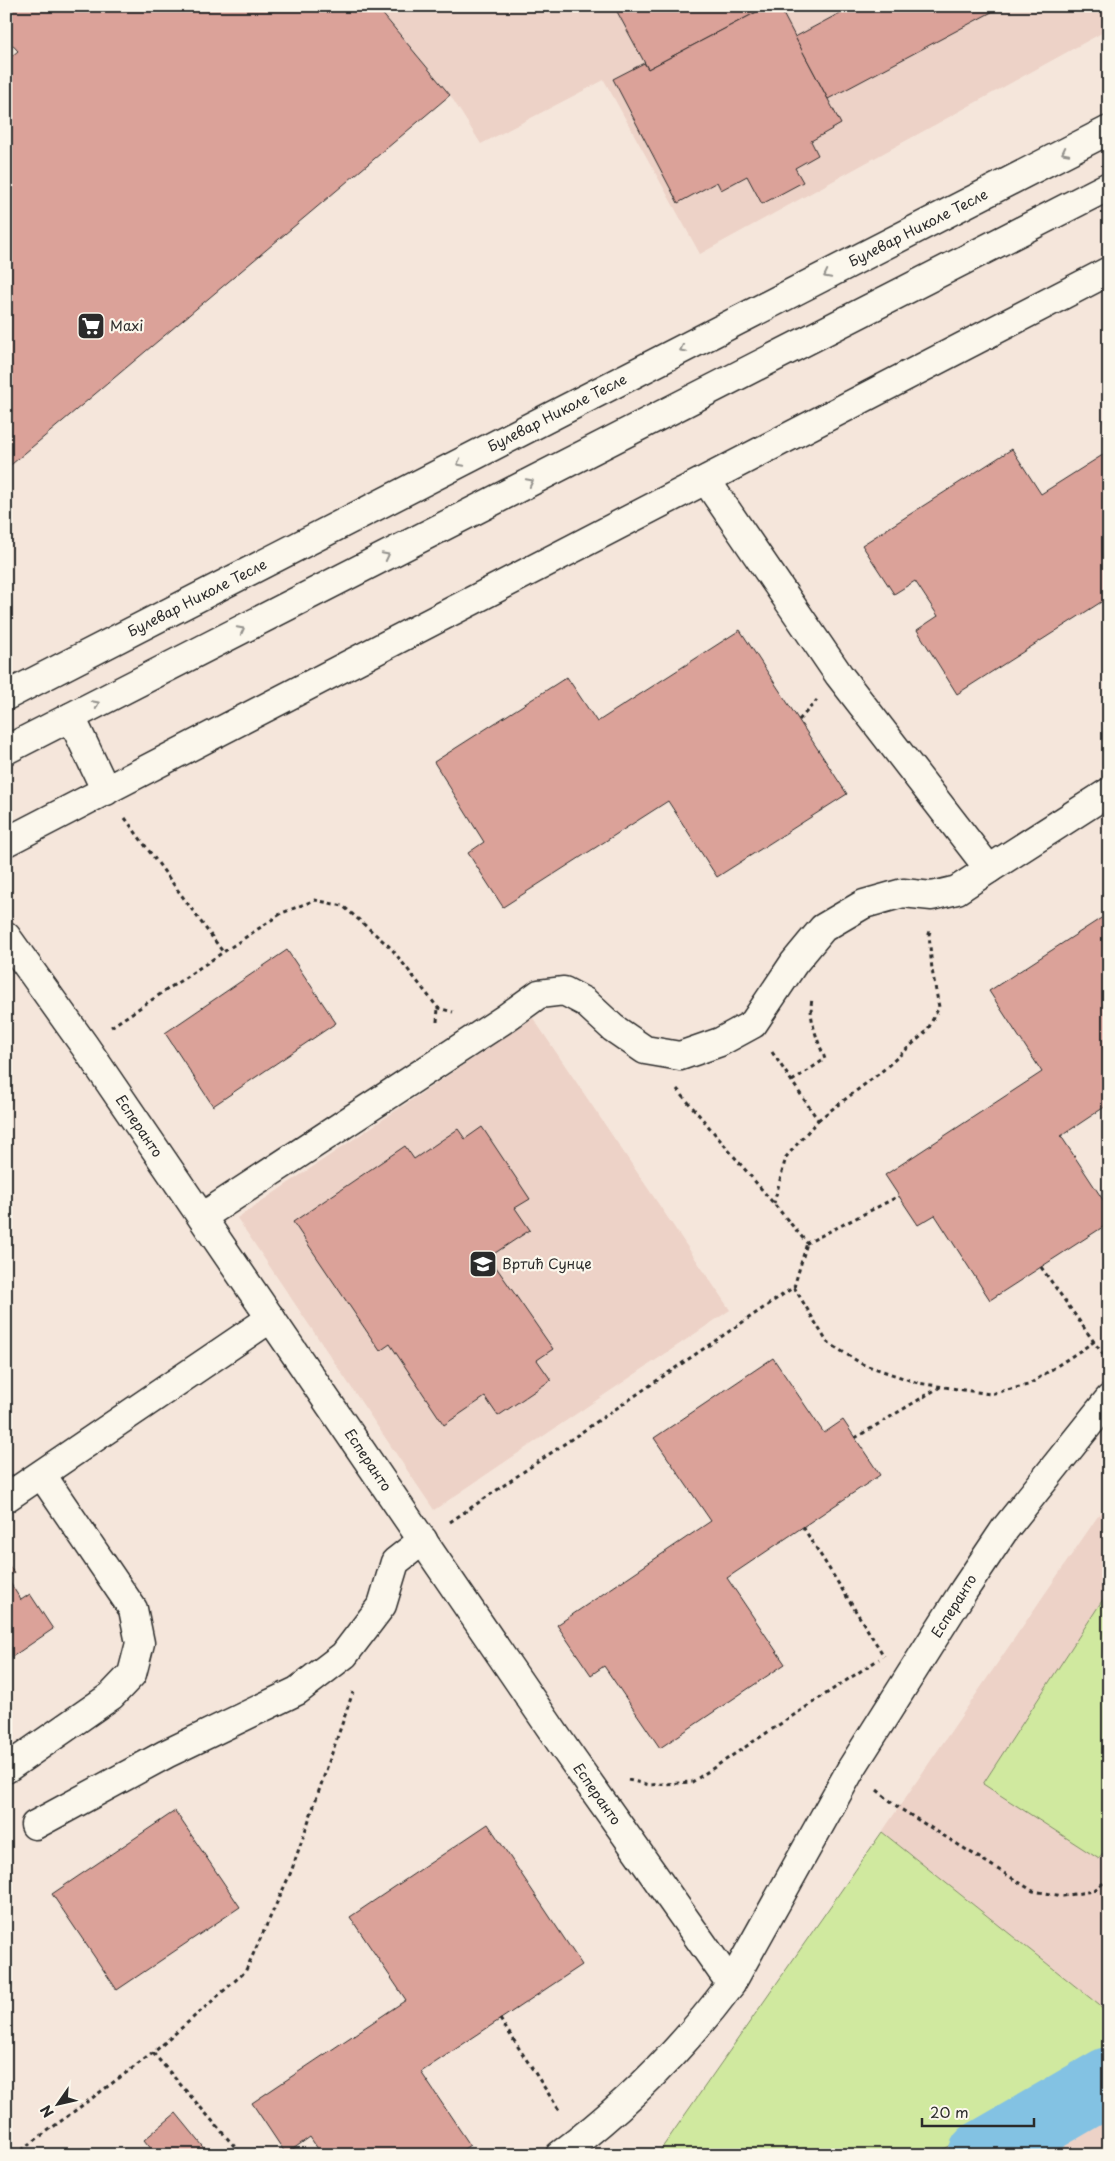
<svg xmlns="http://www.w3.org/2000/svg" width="1115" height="2161" font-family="'Playpen Sans',sans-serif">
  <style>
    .built { fill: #edd2c7 }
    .green { fill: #d0e99f; stroke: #7e8a65 }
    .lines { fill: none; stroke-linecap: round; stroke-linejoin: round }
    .river { stroke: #83c2e3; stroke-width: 68 }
    .building { fill: #dba299; stroke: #2b2b2b }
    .minor-casing { stroke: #2b2b2b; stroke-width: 31 }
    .major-casing { stroke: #2b2b2b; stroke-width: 31 }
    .path { stroke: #2b2b2b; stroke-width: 3; stroke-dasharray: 4 4; stroke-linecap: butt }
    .minor { stroke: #fbf7ec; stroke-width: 28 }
    .major { stroke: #fbf7ec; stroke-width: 28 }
    .oneway { stroke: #93918c }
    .labels { text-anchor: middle; stroke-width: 4.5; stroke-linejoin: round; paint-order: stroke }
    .street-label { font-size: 14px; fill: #2b2b2b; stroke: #fbf7ec }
    .poi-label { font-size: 14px; fill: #2b2b2b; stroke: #fbf7ec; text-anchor: start }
  </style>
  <rect width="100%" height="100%" fill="#f5e6db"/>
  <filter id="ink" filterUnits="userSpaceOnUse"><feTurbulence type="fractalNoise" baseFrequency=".02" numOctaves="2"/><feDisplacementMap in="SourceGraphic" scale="10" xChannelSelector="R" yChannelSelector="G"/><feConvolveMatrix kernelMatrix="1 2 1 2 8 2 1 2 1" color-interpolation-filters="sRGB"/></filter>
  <g filter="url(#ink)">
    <!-- built -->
    <g class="built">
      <path d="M376,6H1109V29L700,254L604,80L481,144L450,95Z"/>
      <path d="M533,1018L730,1310L434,1510L237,1218Z"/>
      <path d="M1109,1500V2013L882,1832Z"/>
      <path d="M1109,2112V2155H1038Z"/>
    </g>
    <!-- green -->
    <g class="green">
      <path d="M1109,1590V1845L1099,1859L983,1784Z"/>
      <path d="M882,1832L1109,2013V2053L934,2155H657Z"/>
    </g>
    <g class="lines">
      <!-- river -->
      <path class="river" d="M982,2155L1109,2081"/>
    </g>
    <!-- building -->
    <g class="building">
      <path d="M6,6H376L450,95L6,469V61L18,51L6,38Z"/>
      <path d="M614,6H768L648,69Z"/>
      <path d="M768,6H779L841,124L811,141L818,155L795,168L803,182L762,204L747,176L721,190L717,182L678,203L613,79L644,63L648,69Z"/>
      <path d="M853,6H1003L828,99L795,37Z"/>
      <path d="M1012,449L1041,494L1109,451V597L957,694L917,630L938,616L915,581L894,594L862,545Z"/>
      <path d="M740,630L847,794L717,877L668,801L503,907L468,853L484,842L434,762L567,677L597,722Z"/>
      <path d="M1109,913V1104L1061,1136L1109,1209V1223L990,1300L935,1215L918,1225L885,1175L1042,1072L989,991Z"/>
      <path d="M287,950L336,1023L213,1106L165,1033Z"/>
      <path d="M482,1127L530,1199L515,1208L530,1230L489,1257L553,1349L537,1360L551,1380L498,1416L485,1397L444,1425L390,1344L380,1351L293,1222L405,1146L414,1159L458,1129L465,1139Z"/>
      <path d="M773,1358L824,1433L843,1420L880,1475L727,1578L785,1664L660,1748L604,1666L591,1675L557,1625L711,1521L654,1438Z"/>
      <path d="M6,1561L14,1573L7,1578L21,1600L30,1594L53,1629L6,1661Z"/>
      <path d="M175,1811L240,1907L117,1990L52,1894Z"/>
      <path d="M488,1824L582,1965L421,2072L470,2145L455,2155H322L310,2137L286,2154L252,2103L406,2000L350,1917Z"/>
      <path d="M176,2113L207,2151L203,2155H156L144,2140Z"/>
    </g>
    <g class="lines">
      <defs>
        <g id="minor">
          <path d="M706,480L839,675L989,869L1109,792"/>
          <path d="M71,717L106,791"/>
          <path d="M6,842L1109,271"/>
          <path d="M6,936L84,1045L567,1752L731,1984"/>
          <path d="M202,1217L503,1020L539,994L564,991L585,1002L613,1028L645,1050L680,1056L720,1042L753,1024L794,963L823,928L864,904L903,893L932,896L957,890L989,869"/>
          <path d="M6,1498L271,1318"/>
          <path d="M6,1769L111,1696L132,1674L140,1643L133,1609L42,1475"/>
          <path d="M35,1825L166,1754L297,1691L344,1655L382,1605L395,1562L423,1540"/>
          <path d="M560,2155C624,2107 683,2048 731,1984L851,1769L964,1590L1005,1529L1109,1399"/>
        </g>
        <g id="major">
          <path d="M6,696L1109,130"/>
          <path d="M6,750L1109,186"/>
        </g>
      </defs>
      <!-- minor casing -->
      <use href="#minor" class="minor-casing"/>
      <!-- major casing -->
      <use href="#major" class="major-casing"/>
      <!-- path -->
      <g class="path">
        <path d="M1105,599L1109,604"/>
        <path d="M799,720L817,700"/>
        <path d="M125,818L223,952"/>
        <path d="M437,1022L438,1008"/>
        <path d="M111,1027L282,913L315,900L343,906L391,948L438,1008L453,1012"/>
        <path d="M772,1052L818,1120L786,1157L774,1203"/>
        <path d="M792,1081L825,1059C818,1041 808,1019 812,999"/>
        <path d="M677,1089L807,1243L899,1196"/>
        <path d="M818,1120L881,1072L927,1031L939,1007L932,970L929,934L931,929"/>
        <path d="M1041,1267L1109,1363"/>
        <path d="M794,1287L827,1342L862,1364L918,1383L990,1394L1028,1385L1095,1341"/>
        <path d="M855,1438L940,1387"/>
        <path d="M450,1522L794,1287L807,1243"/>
        <path d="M803,1527L884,1656"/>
        <path d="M628,1780L650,1785L692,1782L879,1659"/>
        <path d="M877,1790L899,1808L1033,1891L1063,1896L1093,1891L1109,1879"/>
        <path d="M500,2019L561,2113"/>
        <path d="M153,2053L242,2155"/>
        <path d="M15,2155L153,2053L245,1972L291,1872L353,1692"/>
      </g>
      <!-- minor -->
      <use href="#minor" class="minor"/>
      <!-- major -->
      <use href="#major" class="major"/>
    </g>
    <!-- one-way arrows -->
    <defs><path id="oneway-chevron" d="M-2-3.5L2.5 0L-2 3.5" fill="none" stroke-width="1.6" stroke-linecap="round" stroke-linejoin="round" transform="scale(1.25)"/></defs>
    <g class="oneway">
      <use href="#oneway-chevron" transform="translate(1065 152) rotate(153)"/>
      <use href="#oneway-chevron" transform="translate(827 275) rotate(153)"/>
      <use href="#oneway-chevron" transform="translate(683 349) rotate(153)"/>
      <use href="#oneway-chevron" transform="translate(460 463) rotate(153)"/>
      <use href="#oneway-chevron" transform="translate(530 482) rotate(-27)"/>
      <use href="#oneway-chevron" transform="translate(386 556) rotate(-27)"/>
      <use href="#oneway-chevron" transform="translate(241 630) rotate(-27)"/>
      <use href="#oneway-chevron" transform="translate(96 704) rotate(-27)"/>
    </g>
  </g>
  <!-- icons -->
  <defs>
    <symbol id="supermarket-square" viewBox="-11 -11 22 22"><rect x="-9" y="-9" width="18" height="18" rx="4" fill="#2b2b2b" stroke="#fbf7ec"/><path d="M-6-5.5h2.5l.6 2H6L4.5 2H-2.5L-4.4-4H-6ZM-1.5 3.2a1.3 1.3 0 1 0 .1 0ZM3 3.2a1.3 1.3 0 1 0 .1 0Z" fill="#fff"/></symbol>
    <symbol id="school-square" viewBox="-11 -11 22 22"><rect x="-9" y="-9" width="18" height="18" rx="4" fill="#2b2b2b" stroke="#fbf7ec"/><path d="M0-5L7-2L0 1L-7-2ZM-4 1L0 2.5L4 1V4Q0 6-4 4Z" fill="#fff"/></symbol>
  </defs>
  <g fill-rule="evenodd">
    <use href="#supermarket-square" x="75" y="310" width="32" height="32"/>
    <use href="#school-square" x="467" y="1248" width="32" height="32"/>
  </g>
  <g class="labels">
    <!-- street labels -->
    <g class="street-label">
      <text transform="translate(918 228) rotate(-27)" y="5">Булевар Николе Тесле</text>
      <text transform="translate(557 413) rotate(-27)" y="5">Булевар Николе Тесле</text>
      <text transform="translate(197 598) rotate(-27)" y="5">Булевар Николе Тесле</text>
      <text transform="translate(139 1126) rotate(56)" y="5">Есперанто</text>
      <text transform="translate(368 1460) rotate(56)" y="5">Есперанто</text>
      <text transform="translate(954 1606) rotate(-58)" y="5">Есперанто</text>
      <text transform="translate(597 1794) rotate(55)" y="5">Есперанто</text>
    </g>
    <!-- poi labels -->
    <g class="poi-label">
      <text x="110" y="331">Maxi</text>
      <text x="502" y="1269">Вртић Сунце</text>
    </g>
  </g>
  <!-- margin -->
  <rect width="1115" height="2161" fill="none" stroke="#fbf7ec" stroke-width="25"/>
  <rect x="12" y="12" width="1090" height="2136" fill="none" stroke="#2b2b2b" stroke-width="2" filter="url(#ink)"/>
  <!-- north arrow -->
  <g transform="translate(58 2104) rotate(236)" stroke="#fbf7ec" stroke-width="4" paint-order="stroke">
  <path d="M0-4L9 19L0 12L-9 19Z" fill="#2b2b2b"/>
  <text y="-8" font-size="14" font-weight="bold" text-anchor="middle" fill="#2b2b2b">N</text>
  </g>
  <!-- scale -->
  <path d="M922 2118v8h112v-8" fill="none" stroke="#2b2b2b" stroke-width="2.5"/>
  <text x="930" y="2118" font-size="15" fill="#2b2b2b" stroke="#fbf7ec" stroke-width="4" paint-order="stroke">20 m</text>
</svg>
